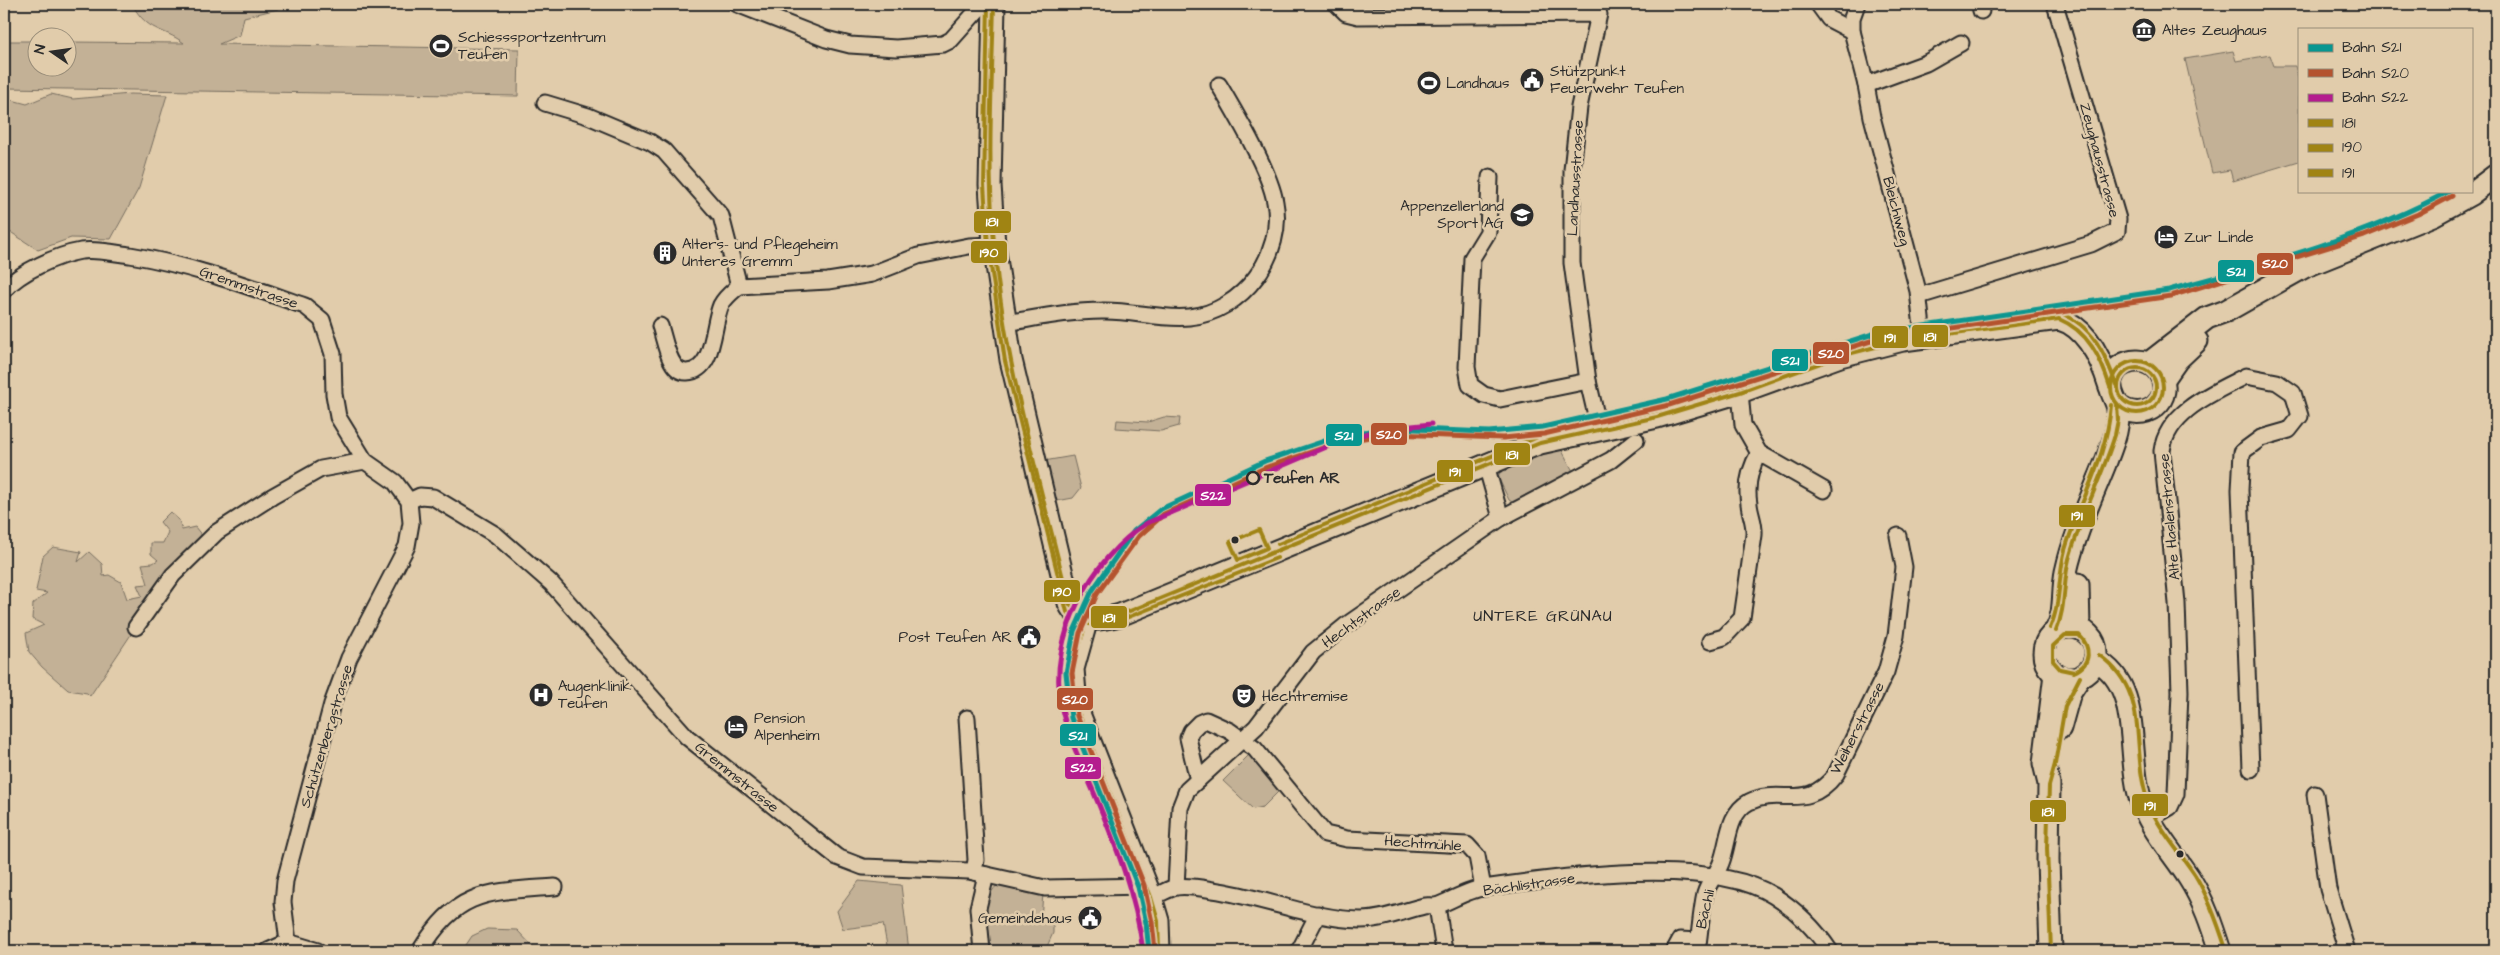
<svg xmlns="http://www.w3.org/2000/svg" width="2500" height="955" font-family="'Architects Daughter',sans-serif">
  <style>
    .green { fill: #c3b196; stroke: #776e60 }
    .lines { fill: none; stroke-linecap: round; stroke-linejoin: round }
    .street-casing { stroke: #2b2b2b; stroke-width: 19 }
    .secondary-casing { stroke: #2b2b2b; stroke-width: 25 }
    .street { stroke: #e1ccab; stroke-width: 15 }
    .secondary { stroke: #e1ccab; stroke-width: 21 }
    .bus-1-casing { stroke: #e1ccab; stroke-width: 8 }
    .bus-2-casing { stroke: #e1ccab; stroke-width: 8 }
    .bus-3-casing { stroke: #e1ccab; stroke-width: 8 }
    .bus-1 { stroke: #a08413; stroke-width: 4 }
    .bus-2 { stroke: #a08413; stroke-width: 4 }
    .bus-3 { stroke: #a08413; stroke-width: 4 }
    .rail-1-casing { stroke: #e1ccab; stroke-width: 9 }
    .rail-2-casing { stroke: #e1ccab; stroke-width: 9 }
    .rail-3-casing { stroke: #e1ccab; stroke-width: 9 }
    .rail-1 { stroke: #089690; stroke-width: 5 }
    .rail-2 { stroke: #b4532f; stroke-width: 5 }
    .rail-3 { stroke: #b41d8e; stroke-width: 5 }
    .stop-dot { fill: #e1ccab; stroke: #2b2b2b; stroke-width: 2.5 }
    .bus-dot { fill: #2b2b2b; stroke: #e1ccab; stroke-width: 2 }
    .labels { text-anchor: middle; stroke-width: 5; stroke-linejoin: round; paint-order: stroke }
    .poi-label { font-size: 15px; fill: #2b2b2b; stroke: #e1ccab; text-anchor: start }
    .street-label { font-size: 15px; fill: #2b2b2b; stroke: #e1ccab }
    .stop-label { font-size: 15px; font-weight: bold; fill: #2b2b2b; stroke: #e1ccab; text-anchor: start }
    .neighbourhood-label { font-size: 16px; letter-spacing: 1px; fill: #2b2b2b; stroke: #e1ccab }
    .line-badge { stroke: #e1ccab; stroke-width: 2 }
    .badge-label { font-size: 14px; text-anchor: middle; font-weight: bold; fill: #fff }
  </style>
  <rect width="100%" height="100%" fill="#e1ccab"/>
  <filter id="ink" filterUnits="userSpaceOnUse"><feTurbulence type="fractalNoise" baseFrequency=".02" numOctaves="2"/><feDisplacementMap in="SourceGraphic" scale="10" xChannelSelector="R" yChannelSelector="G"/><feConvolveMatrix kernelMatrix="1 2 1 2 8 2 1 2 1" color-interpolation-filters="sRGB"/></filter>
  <g filter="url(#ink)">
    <!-- green -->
    <g class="green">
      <path d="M132,4H278V9L244,17L240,35L219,44L519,49L518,96L4,88V41H37L38,68H68V42L184,43C162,27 148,33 132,4Z"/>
      <path d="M2233,51L2236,61L2270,55L2274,66H2295L2299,81V161L2233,181L2230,170L2212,173L2185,59Z"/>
      <path d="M51,94L73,99L130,94L167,95L139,188L111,239L71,238L38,250L12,233L4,232V98L27,104Z"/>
      <path d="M1164,417L1180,418L1179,426L1161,431L1116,428L1117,420L1148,422Z"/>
      <path d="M1559,445L1574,473L1515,504L1509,500L1498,477L1502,467Z"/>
      <path d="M1073,456L1081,488L1073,498L1057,501L1051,491L1044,461Z"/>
      <path d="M170,512L179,520L182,530L195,527L207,542L136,627L90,696L87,693L68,690L42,667L29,652L26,633L44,625L32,619L33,604L47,593L36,591L43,556L53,547L81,552L78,562L89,552L102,564L103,576L109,575L121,582L127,599L142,596L137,585L148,584L142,564L153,563L158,560L151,554V543H163L168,532L160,522Z"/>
      <path d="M1250,754L1280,790L1263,807L1253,809L1223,781Z"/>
      <path d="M859,881L901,885L909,951H888L883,924L843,929L837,911Z"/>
      <path d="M998,884L1043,893L1041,919L1053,920V933L1045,951H991C984,921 975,909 998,884Z"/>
      <path d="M487,929L517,930L537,951H462L472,936Z"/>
    </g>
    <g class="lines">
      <defs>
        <g id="street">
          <path d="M737,4L826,39L850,45L896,48L943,44L951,40L983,4"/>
          <path d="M1337,4L1346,13L1358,16L1599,14L1579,107L1572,170V263L1588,381L1599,428"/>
          <path d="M1818,4L1829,19L1852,31"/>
          <path d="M1857,4L1852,18V31L1866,85L1872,117L1918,291L1923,337"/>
          <path d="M1980,4L1981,11"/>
          <path d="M1866,85L1926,63L1961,43"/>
          <path d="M545,103L588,116L650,142L664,151L721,216L739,286L828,281L872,274L918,256L969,246L994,245"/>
          <path d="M1490,177L1488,232L1472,258L1467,367L1470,385L1484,395L1500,399L1588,381"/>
          <path d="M4,290C20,272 57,255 81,251C96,249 115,253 130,255C191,265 247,286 305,306L322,320L333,354L334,394L338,417L365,461"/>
          <path d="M1919,296L2091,244L2117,231L2118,219L2055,4"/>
          <path d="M1005,323C1037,318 1069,311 1102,311C1131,310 1161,320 1189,317C1243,312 1285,254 1275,202C1270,171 1236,114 1219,85"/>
          <path d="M660,326C665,340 669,373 687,372C715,371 712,325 721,305C725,297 732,292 739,286"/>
          <path d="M1740,392L1743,425L1759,453L1824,490"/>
          <path d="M409,501L420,496L433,497L496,535L551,583L687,737L837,857L863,867L969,871L1045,888L1147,886"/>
          <path d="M1501,518L1611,460L1636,440"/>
          <path d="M136,627L173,575L217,532L273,496L321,469L365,461L395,482L409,501L411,523L407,546L349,658L332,704L285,881L283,902L288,942L318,951"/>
          <path d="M1710,641L1724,637L1742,618L1754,535C1755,523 1750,515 1749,504C1746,486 1750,468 1759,453"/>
          <path d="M967,718L976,860L974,872"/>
          <path d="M1198,780L1188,738L1191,731L1199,723L1206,720L1230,731L1255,749L1325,834L1347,839L1467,845L1477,856L1483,888"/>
          <path d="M2315,794L2328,889L2347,951"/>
          <path d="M2148,820L2170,807L2176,794L2180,692L2177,603L2162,451C2167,411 2215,392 2246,376L2277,382L2293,393L2300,416L2289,430L2261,438L2242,452L2240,490L2251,769"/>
          <path d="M1176,887L1180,808L1187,790L1256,727L1313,652L1345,626L1501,518L1486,465"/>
          <path d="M1151,897C1159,895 1168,889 1176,887C1187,885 1202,888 1213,890C1263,897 1311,919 1361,920C1383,920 1403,911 1424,906C1429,905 1434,907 1439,905C1452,900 1470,889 1484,888C1556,877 1712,855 1774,896C1796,910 1816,930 1830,951"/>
          <path d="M1437,906L1444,951"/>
          <path d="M268,951L288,942"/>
          <path d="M420,951C458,889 488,892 555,887"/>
          <path d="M982,951L978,908L986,875"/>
          <path d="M1299,951L1318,914"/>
          <path d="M1674,951L1680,940L1698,941"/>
          <path d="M1697,951C1700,933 1701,912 1705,894C1708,883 1717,874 1721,863C1729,843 1727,814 1749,802C1781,786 1806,813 1836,774L1886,672L1896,636L1904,567L1898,536"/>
        </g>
        <g id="secondary">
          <path d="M994,4L990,185L994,245L1011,360L1069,603C1078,625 1101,620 1120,615L1540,443L1657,417L1740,392L1840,356L1903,340L2059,319C2087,327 2102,361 2110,387"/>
          <path d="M2149,363L2207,318L2226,311L2304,267L2433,215L2471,194L2496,175"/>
          <path d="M2163,380L2177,360L2197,341"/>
          <path d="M2078,584L2079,628"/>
          <path d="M1087,619L1073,669L1076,706L1151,897L1158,921L1159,951"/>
          <circle cx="2070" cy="653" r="26"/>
          <path d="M2056,631C2066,613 2062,591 2066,572C2074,535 2091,499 2105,464C2111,448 2122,423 2117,405C2114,396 2109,391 2111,380C2116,359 2146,354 2159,372C2177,399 2144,426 2117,405"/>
          <path d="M2095,660C2142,683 2127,750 2139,794C2148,827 2171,850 2189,878C2204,901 2212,926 2220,951"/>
          <path d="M2060,728L2070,692L2080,677"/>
          <path d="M2051,951L2048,860L2049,784L2044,763L2055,674"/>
        </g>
      </defs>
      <!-- street casing -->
      <use href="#street" class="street-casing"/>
      <!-- secondary casing -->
      <use href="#secondary" class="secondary-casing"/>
      <!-- street -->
      <use href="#street" class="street"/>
      <!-- secondary -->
      <use href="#secondary" class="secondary"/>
      <defs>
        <g id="bus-1">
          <path d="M994,4C992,84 987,164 994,243C1004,365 1041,485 1069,603C1081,623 1100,620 1120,615L1540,443L1657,417L1740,392L1840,356L1903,340L2059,319C2088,331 2101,358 2110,387"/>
          <circle cx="2137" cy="387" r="26"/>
          <path d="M1087,619L1073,669L1076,706L1151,897L1158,921L1159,951"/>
          <path d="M2056,631C2066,608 2063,583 2069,559C2081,516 2102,477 2115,435L2118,420L2117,405"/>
          <path d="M2051,951L2047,848L2049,786L2055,764L2065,706L2080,677"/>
        </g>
        <path id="bus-2" d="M988,4L984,185L988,246L1005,361L1067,612L1083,624H1111L1277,558"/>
        <g id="bus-3">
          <circle cx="2137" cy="387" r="19"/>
          <path d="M1259,530L1267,548L1238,560L1230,542Z"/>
          <path d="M1278,544L1538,437L1655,411L1738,386L1838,350L1901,334L2060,313C2092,325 2106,354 2116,385"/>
          <path d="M2050,628C2061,604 2058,575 2065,550C2080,500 2107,458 2111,405"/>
          <path d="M2078,635H2065L2053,646V661L2060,669L2074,672C2092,664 2091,647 2079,635"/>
          <path d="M2099,655C2153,694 2129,747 2148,801C2158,829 2179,851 2195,875C2209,898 2218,924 2226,949"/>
        </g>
      </defs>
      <!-- bus-1 casing -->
      <use href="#bus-1" class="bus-1-casing"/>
      <!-- bus-2 casing -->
      <use href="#bus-2" class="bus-2-casing"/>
      <!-- bus-3 casing -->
      <use href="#bus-3" class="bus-3-casing"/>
      <!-- bus-1 -->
      <use href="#bus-1" class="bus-1"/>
      <!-- bus-2 -->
      <use href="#bus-2" class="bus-2"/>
      <!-- bus-3 -->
      <use href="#bus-3" class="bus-3"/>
      <defs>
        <path id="rail-1" d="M1149,951L1146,923L1138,887L1071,718L1066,673L1074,631L1092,591L1134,531L1161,509L1265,461L1342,435L1392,428L1489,432L1543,427L1667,399L1876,333L2169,290L2187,285C2271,262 2372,234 2449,191"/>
        <path id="rail-2" d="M1155,950L1152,922L1144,885L1077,716L1072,673L1080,633L1097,594L1139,536L1164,514L1267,467L1343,441L1392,434L1503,438L1544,434L1669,405L1877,339L2171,296L2364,236L2418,214L2452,196"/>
        <path id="rail-3" d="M1143,951C1136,895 1116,845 1094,793C1082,765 1067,735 1061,705C1048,638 1091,558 1147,523L1343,440L1383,429L1431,424"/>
      </defs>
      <!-- rail-1 casing -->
      <use href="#rail-1" class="rail-1-casing"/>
      <!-- rail-2 casing -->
      <use href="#rail-2" class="rail-2-casing"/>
      <!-- rail-3 casing -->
      <use href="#rail-3" class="rail-3-casing"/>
      <!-- rail-1 -->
      <use href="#rail-1" class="rail-1"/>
      <!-- rail-2 -->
      <use href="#rail-2" class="rail-2"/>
      <!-- rail-3 -->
      <use href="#rail-3" class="rail-3"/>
    </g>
  </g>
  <!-- icons -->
  <defs>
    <symbol id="museum-disc" viewBox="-11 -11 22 22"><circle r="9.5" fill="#2b2b2b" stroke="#e1ccab"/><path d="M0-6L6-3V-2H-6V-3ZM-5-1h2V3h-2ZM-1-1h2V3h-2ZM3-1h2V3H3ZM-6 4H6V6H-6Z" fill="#fff"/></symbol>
    <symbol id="stadium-disc" viewBox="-11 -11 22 22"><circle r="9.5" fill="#2b2b2b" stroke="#e1ccab"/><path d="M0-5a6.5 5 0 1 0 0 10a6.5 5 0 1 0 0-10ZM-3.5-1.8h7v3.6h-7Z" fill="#fff"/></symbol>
    <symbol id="civic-disc" viewBox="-11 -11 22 22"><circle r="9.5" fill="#2b2b2b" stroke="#e1ccab"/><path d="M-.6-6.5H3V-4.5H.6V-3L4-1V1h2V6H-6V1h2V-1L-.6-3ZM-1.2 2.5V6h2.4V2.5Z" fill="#fff"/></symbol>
    <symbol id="school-disc" viewBox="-11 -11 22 22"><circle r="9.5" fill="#2b2b2b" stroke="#e1ccab"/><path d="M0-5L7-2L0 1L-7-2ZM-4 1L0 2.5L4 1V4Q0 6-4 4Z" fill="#fff"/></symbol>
    <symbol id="hotel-disc" viewBox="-11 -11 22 22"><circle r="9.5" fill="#2b2b2b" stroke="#e1ccab"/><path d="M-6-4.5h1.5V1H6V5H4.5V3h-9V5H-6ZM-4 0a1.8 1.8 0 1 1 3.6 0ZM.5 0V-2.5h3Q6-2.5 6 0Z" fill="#fff"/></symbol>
    <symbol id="building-disc" viewBox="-11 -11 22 22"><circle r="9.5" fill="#2b2b2b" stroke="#e1ccab"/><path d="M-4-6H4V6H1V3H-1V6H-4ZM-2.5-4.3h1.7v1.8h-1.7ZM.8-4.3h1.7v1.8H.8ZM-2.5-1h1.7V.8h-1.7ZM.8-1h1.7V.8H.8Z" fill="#fff"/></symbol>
    <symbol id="hospital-disc" viewBox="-11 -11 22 22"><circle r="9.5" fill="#2b2b2b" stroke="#e1ccab"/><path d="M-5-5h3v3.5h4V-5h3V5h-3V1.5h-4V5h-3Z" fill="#fff"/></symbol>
    <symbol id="theatre-disc" viewBox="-11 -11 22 22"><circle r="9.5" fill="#2b2b2b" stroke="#e1ccab"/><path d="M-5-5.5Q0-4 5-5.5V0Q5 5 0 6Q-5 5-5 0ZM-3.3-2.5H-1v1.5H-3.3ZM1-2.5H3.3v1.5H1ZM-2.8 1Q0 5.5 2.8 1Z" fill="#fff"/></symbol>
  </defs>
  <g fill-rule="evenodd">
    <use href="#museum-disc" x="2130" y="16" width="28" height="28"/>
    <use href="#stadium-disc" x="427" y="32" width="28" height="28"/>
    <use href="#civic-disc" x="1518" y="66" width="28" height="28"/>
    <use href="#stadium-disc" x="1415" y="69" width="28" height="28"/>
    <use href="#school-disc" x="1508" y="201" width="28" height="28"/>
    <use href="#hotel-disc" x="2152" y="223" width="28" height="28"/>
    <use href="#building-disc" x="651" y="239" width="28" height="28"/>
    <use href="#civic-disc" x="1015" y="623" width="28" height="28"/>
    <use href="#hospital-disc" x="527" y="681" width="28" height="28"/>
    <use href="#theatre-disc" x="1230" y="682" width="28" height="28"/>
    <use href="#hotel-disc" x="722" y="713" width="28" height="28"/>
    <use href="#civic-disc" x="1076" y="904" width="28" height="28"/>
  </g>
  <!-- markers -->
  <circle class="stop-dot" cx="1253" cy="478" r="6"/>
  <g class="bus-dot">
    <circle cx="1235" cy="540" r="4.5"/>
    <circle cx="2180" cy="854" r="4.5"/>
  </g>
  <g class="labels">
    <!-- poi labels -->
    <g class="poi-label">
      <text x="2162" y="35">Altes Zeughaus</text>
      <text x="458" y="42">Schiesssportzentrum<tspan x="458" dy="17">Teufen</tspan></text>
      <text x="1550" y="76">Stützpunkt<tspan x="1550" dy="17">Feuerwehr Teufen</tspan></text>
      <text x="1446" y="88">Landhaus</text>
      <text x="1504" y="211" text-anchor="end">Appenzellerland<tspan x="1504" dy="17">Sport AG</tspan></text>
      <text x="2184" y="242">Zur Linde</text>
      <text x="682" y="249">Alters- und Pflegeheim<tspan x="682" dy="17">Unteres Gremm</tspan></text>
      <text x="1012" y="642" text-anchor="end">Post Teufen AR</text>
      <text x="558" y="691">Augenklinik<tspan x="558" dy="17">Teufen</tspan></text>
      <text x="1262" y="701">Hechtremise</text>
      <text x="754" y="723">Pension<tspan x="754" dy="17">Alpenheim</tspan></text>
      <text x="1072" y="923" text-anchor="end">Gemeindehaus</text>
    </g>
    <!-- street labels -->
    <g class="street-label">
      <text transform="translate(2100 160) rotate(75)" y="5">Zeughausstrasse</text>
      <text transform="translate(1575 178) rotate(-87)" y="5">Landhausstrasse</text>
      <text transform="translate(1897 211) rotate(75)" y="5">Bleichiweg</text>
      <text transform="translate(249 287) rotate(19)" y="5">Gremmstrasse</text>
      <text transform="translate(2169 517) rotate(-95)" y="5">Alte Haslenstrasse</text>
      <text transform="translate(1361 617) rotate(-36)" y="5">Hechtstrasse</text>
      <text transform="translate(1857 728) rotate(-63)" y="5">Weiherstrasse</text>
      <text transform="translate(326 736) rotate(-73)" y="5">Schützenbergstrasse</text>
      <text transform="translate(737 777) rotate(39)" y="5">Gremmstrasse</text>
      <text transform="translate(1423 843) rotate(4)" y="5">Hechtmühle</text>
      <text transform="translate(1529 884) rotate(-8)" y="5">Bächlistrasse</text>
      <text transform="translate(1705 909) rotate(-77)" y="5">Bächli</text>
    </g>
    <!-- stop labels -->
    <g class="stop-label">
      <text x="1264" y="483">Teufen AR</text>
    </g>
    <!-- neighbourhood labels -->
    <g class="neighbourhood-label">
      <text x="1543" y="621">UNTERE GRÜNAU</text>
    </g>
  </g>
  <g class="line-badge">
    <rect x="973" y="210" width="39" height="24" rx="5" fill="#a08413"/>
    <rect x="970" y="240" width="38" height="24" rx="5" fill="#a08413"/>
    <rect x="2256" y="252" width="38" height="24" rx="5" fill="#b4532f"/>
    <rect x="2217" y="259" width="38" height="24" rx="5" fill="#089690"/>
    <rect x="1911" y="324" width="38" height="24" rx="5" fill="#a08413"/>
    <rect x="1871" y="325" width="38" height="24" rx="5" fill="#a08413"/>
    <rect x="1812" y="341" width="38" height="24" rx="5" fill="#b4532f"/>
    <rect x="1771" y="348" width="38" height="24" rx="5" fill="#089690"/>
    <rect x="1370" y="422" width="38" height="24" rx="5" fill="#b4532f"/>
    <rect x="1325" y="423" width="38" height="24" rx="5" fill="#089690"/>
    <rect x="1493" y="442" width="38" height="24" rx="5" fill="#a08413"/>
    <rect x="1436" y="459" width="38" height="24" rx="5" fill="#a08413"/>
    <rect x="1194" y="483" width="38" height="24" rx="5" fill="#b41d8e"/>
    <rect x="2058" y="504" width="38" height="24" rx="5" fill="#a08413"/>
    <rect x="1043" y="579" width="38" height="24" rx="5" fill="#a08413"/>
    <rect x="1090" y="605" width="38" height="24" rx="5" fill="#a08413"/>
    <rect x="1056" y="687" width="38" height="24" rx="5" fill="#b4532f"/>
    <rect x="1059" y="723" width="38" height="24" rx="5" fill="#089690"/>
    <rect x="1064" y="756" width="38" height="24" rx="5" fill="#b41d8e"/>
    <rect x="2131" y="793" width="38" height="24" rx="5" fill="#a08413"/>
    <rect x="2029" y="799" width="38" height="24" rx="5" fill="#a08413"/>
  </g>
  <g class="badge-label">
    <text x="992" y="226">181</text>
    <text x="989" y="257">190</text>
    <text x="2275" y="268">S20</text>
    <text x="2236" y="276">S21</text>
    <text x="1930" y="341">181</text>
    <text x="1890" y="342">191</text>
    <text x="1831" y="358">S20</text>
    <text x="1790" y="365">S21</text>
    <text x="1389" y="439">S20</text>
    <text x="1344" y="440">S21</text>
    <text x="1512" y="459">181</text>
    <text x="1455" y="476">191</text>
    <text x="1213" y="500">S22</text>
    <text x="2077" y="520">191</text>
    <text x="1062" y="596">190</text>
    <text x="1109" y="622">181</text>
    <text x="1075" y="704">S20</text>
    <text x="1078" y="740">S21</text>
    <text x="1083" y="772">S22</text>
    <text x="2150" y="810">191</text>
    <text x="2048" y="816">181</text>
  </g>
  <!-- margin -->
  <rect width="2500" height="955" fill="none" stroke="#e1ccab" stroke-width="20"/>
  <rect x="10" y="10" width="2480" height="935" fill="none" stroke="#2b2b2b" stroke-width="2" filter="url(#ink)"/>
  <!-- legend -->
  <rect x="2298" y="28" width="175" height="165" fill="#e1ccab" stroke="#988c78"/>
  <rect x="2308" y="44" width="25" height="8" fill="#089690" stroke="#988c78"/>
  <text x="2342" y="52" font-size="15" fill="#2b2b2b">Bahn S21</text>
  <rect x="2308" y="69" width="25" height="8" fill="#b4532f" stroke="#988c78"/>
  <text x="2342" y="78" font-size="15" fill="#2b2b2b">Bahn S20</text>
  <rect x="2308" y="94" width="25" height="8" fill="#b41d8e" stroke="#988c78"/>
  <text x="2342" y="102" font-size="15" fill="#2b2b2b">Bahn S22</text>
  <rect x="2308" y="119" width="25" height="8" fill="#a08413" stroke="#988c78"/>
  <text x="2342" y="128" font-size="15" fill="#2b2b2b">181</text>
  <rect x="2308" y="144" width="25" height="8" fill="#a08413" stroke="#988c78"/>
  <text x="2342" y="152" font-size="15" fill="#2b2b2b">190</text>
  <rect x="2308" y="169" width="25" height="8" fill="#a08413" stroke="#988c78"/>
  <text x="2342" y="178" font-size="15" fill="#2b2b2b">191</text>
  <!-- north arrow -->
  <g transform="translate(52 52) rotate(283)"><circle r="24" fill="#e1ccab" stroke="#988c78"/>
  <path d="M0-4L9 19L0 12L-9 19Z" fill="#2b2b2b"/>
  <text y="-8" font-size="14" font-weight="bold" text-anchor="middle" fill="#2b2b2b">N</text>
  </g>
</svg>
